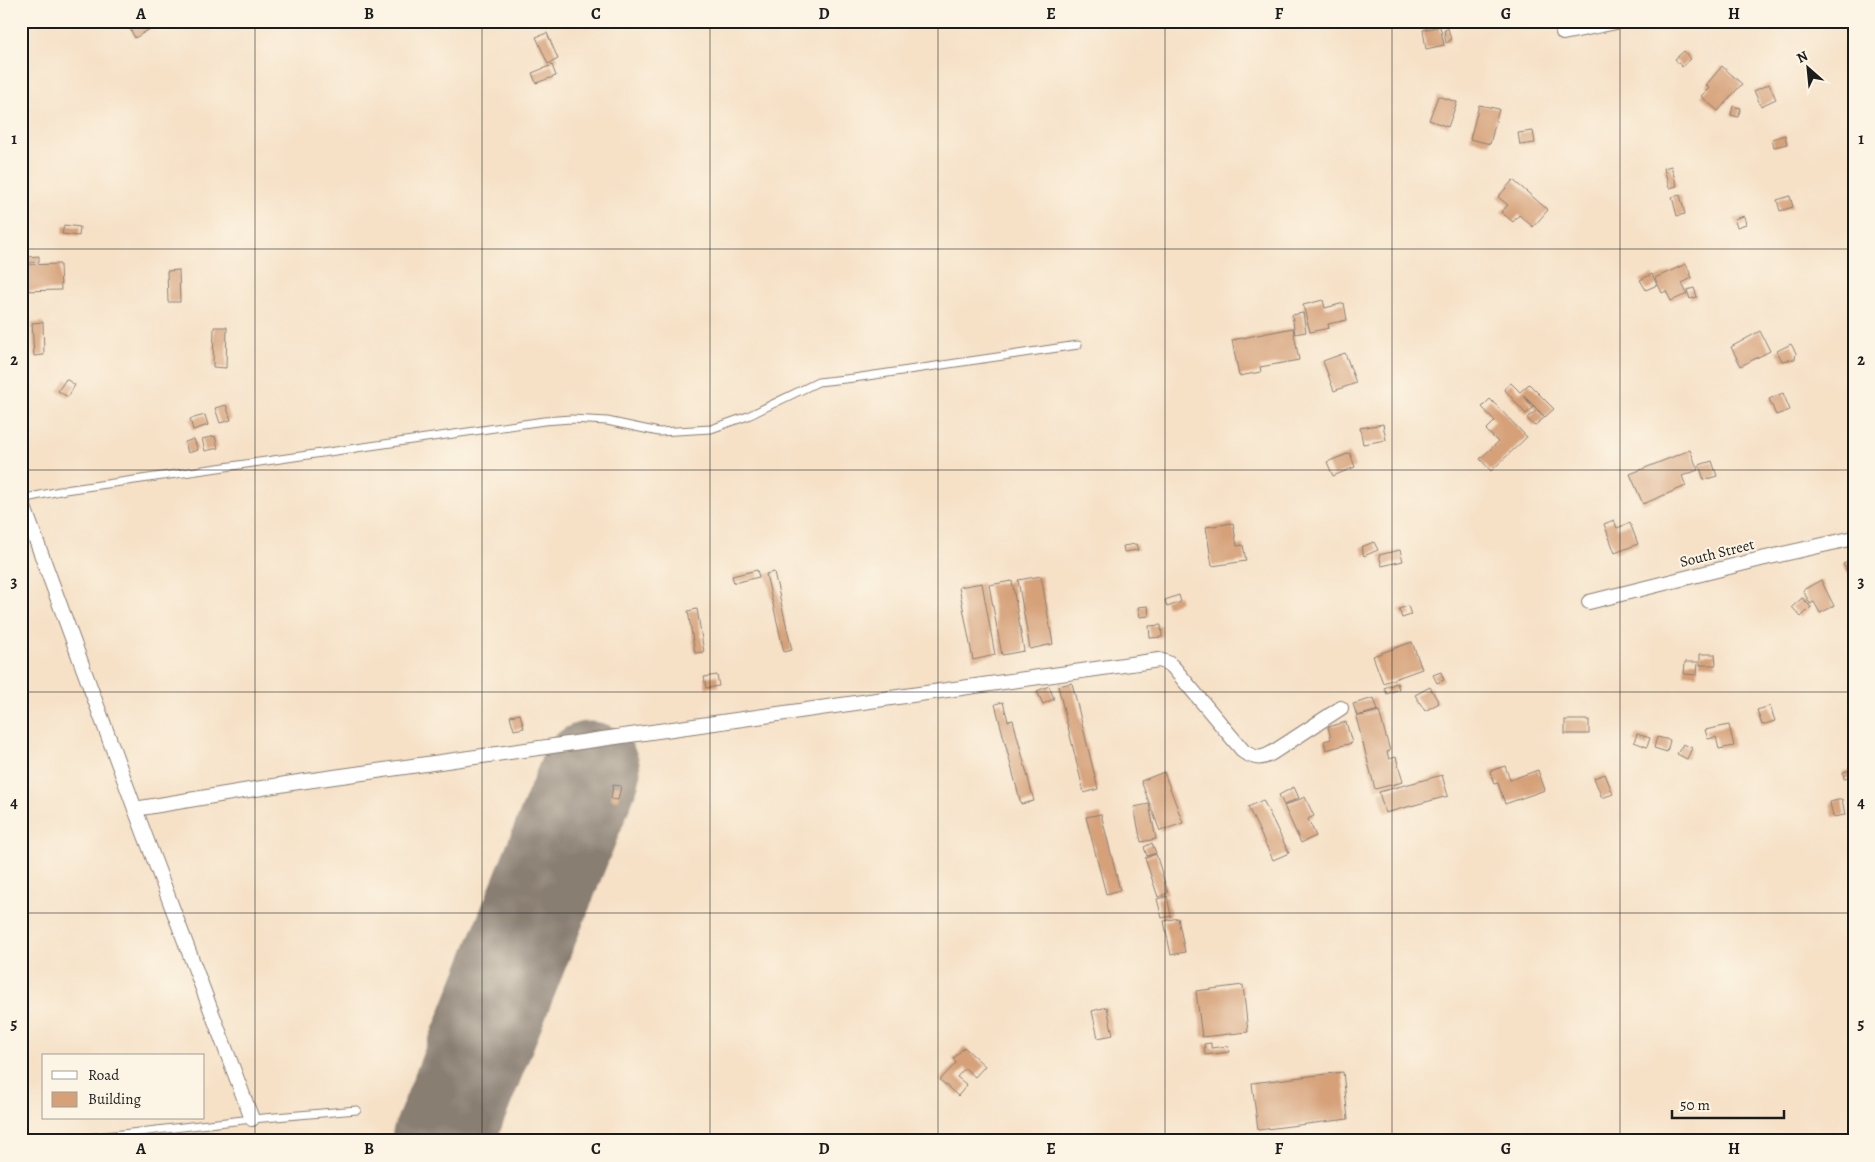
<svg xmlns="http://www.w3.org/2000/svg" width="1875" height="1162" font-family="Alegreya,serif">
  <style>
    .lines { fill: none; stroke-linecap: round; stroke-linejoin: round }
    .runway { stroke: #897e72; stroke-width: 101 }
    .building { fill: #d6a179 }
    .service-casing { stroke: #897e72; stroke-width: 9 }
    .minor-casing { stroke: #897e72; stroke-width: 16 }
    .service { stroke: #fff; stroke-width: 7 }
    .minor { stroke: #fff; stroke-width: 14 }
    .grid { fill: none; stroke: #1c1c1c; stroke-width: 1; stroke-opacity: 0.55 }
    .labels { text-anchor: middle; stroke-width: 4; stroke-linejoin: round; paint-order: stroke }
    .street-label { font-size: 15px; fill: #1c1c1c; stroke: #fcf5e5 }
    .neatline { fill: none; stroke: #1c1c1c; stroke-width: 2 }
    .grid-label { font-size: 16px; text-anchor: middle; font-weight: bold; fill: #1c1c1c }
  </style>
  <rect width="100%" height="100%" fill="#fcf5e5"/>
  <filter id="ink" filterUnits="userSpaceOnUse"><feTurbulence type="fractalNoise" baseFrequency=".02" numOctaves="2"/><feDisplacementMap in="SourceGraphic" scale="10" xChannelSelector="R" yChannelSelector="G"/><feConvolveMatrix kernelMatrix="1 2 1 2 8 2 1 2 1" color-interpolation-filters="sRGB"/></filter>
  <filter id="wash" filterUnits="userSpaceOnUse"><feTurbulence type="fractalNoise" baseFrequency=".0096" numOctaves="4" result="noise"/><feDisplacementMap in="SourceGraphic" scale="20" xChannelSelector="R" yChannelSelector="G"/><feGaussianBlur stdDeviation="1.12" result="paint"/><feColorMatrix in="noise" values="0 0 0 0 0 0 0 0 0 0 0 0 0 0 0 0 0 1.4 0 .05"/><feComposite in="paint" operator="in"/></filter>
  <g filter="url(#wash)">
    <rect width="100%" height="100%" fill="#f6e1c7"/>
    <g class="lines">
      <!-- runway -->
      <path class="runway" d="M442,1141L590,772"/>
    </g>
    <g id="blocks">
      <!-- building -->
      <g class="building">
        <path d="M126,21H150L153,27L135,38Z"/>
        <path d="M1440,26L1444,45L1426,49L1423,30Z"/>
        <path d="M1448,28L1451,40L1446,43L1444,31Z"/>
        <path d="M547,33L558,59L548,64L536,37Z"/>
        <path d="M1684,51L1691,59L1682,67L1675,59Z"/>
        <path d="M552,65L556,76L536,83L532,73Z"/>
        <path d="M1722,66L1742,84L1718,111L1701,96L1709,88L1706,85Z"/>
        <path d="M1769,84L1776,99L1761,106L1754,91Z"/>
        <path d="M1438,96L1457,102L1448,127L1429,120Z"/>
        <path d="M1479,105L1499,109L1490,144L1470,139Z"/>
        <path d="M1733,106L1741,108L1738,117L1731,115Z"/>
        <path d="M1533,131L1535,143L1520,145L1518,133Z"/>
        <path d="M1785,135L1787,144L1774,147L1772,139Z"/>
        <path d="M1671,166L1677,186L1669,188L1664,168Z"/>
        <path d="M1513,180L1548,210L1533,227L1519,215L1513,222L1501,212L1508,205L1498,197Z"/>
        <path d="M1680,195L1685,214L1677,216L1672,197Z"/>
        <path d="M1790,196L1793,207L1780,211L1777,200Z"/>
        <path d="M1744,216L1746,224L1737,227L1734,219Z"/>
        <path d="M64,225L80,227L79,236L62,234Z"/>
        <path d="M39,256V262L28,263V257Z"/>
        <path d="M60,264L61,290L21,291V265Z"/>
        <path d="M1686,264L1692,278L1682,283L1687,294L1671,301L1666,291L1662,293L1655,278Z"/>
        <path d="M179,270L180,302H168L167,271Z"/>
        <path d="M1652,274L1657,285L1646,290L1640,280Z"/>
        <path d="M1694,288L1697,297L1690,299L1687,290Z"/>
        <path d="M1323,300L1325,308L1344,303L1347,320L1328,324L1329,328L1310,332L1303,305Z"/>
        <path d="M1303,313L1306,332L1295,334L1292,315Z"/>
        <path d="M43,322L44,355L34,356L32,323Z"/>
        <path d="M214,327H227L226,368L213,367Z"/>
        <path d="M1293,328L1299,360L1260,367L1261,372L1239,376L1232,340Z"/>
        <path d="M1760,331L1770,351L1741,366L1731,347Z"/>
        <path d="M1791,344L1796,353L1795,359L1782,361L1777,351Z"/>
        <path d="M1345,353L1356,383L1334,391L1323,361Z"/>
        <path d="M66,379L75,385L68,397L58,391Z"/>
        <path d="M1511,383L1520,392L1529,384L1554,409L1545,417L1524,396L1533,408L1526,414L1504,389Z"/>
        <path d="M1783,393L1790,410L1776,415L1769,399Z"/>
        <path d="M1490,399L1527,437L1491,471L1480,459L1498,442L1486,430L1495,421L1482,407Z"/>
        <path d="M226,405L231,420L220,423L215,408Z"/>
        <path d="M1537,410L1544,418L1534,426L1527,418Z"/>
        <path d="M205,415L208,425L193,430L190,419Z"/>
        <path d="M1383,424L1386,440L1363,444L1360,428Z"/>
        <path d="M215,436L218,448L205,451L202,439Z"/>
        <path d="M194,439L198,450L188,453L185,442Z"/>
        <path d="M1690,450L1698,470L1682,476L1686,486L1643,504L1630,474Z"/>
        <path d="M1350,453L1355,467L1333,476L1327,462Z"/>
        <path d="M1712,461L1717,476L1704,480L1699,465Z"/>
        <path d="M1614,520L1617,528L1630,523L1638,544L1615,553L1604,524Z"/>
        <path d="M1233,523L1237,546L1243,545L1246,561L1212,566L1206,527Z"/>
        <path d="M1374,542L1378,550L1364,556L1361,547Z"/>
        <path d="M1136,544L1138,550L1124,552L1123,546Z"/>
        <path d="M1400,550L1403,561L1382,566L1379,555Z"/>
        <path d="M1854,559V575L1850,577L1843,564Z"/>
        <path d="M757,570L759,577L734,583L732,576Z"/>
        <path d="M774,572L792,650L784,652L766,574Z"/>
        <path d="M1041,576L1053,644L1030,649L1018,580Z"/>
        <path d="M1821,580L1834,606L1820,613L1814,602L1810,604L1803,590Z"/>
        <path d="M1012,581L1024,651L1002,655L989,585Z"/>
        <path d="M982,583L995,655L973,660L959,587Z"/>
        <path d="M1179,595L1181,602L1167,607L1165,600Z"/>
        <path d="M1802,598L1811,607L1801,617L1792,607Z"/>
        <path d="M1148,606L1149,616L1140,617L1138,607Z"/>
        <path d="M1408,606L1411,615L1402,618L1399,609Z"/>
        <path d="M697,609L704,652L695,653L688,611Z"/>
        <path d="M1161,625L1162,637L1150,638L1149,626Z"/>
        <path d="M1412,642L1422,669L1383,683L1373,656Z"/>
        <path d="M1700,654H1715L1716,665H1700Z"/>
        <path d="M1685,662H1698L1697,675L1684,674Z"/>
        <path d="M1441,672L1444,680L1437,683L1433,675Z"/>
        <path d="M717,675L719,686L706,688L704,677Z"/>
        <path d="M1072,683L1098,789L1084,793L1058,686Z"/>
        <path d="M1397,683L1399,689L1387,694L1384,688Z"/>
        <path d="M1049,686L1054,699L1043,704L1037,691Z"/>
        <path d="M1430,687L1439,703L1425,711L1415,695Z"/>
        <path d="M1374,698L1378,710L1357,716L1353,704Z"/>
        <path d="M1003,702L1008,721L1013,720L1034,801L1021,804L995,704Z"/>
        <path d="M1770,706L1775,721L1762,725L1757,710Z"/>
        <path d="M1379,711L1390,751L1387,752L1389,759L1396,757L1403,782L1375,789L1356,717Z"/>
        <path d="M520,714L524,728L514,730L510,716Z"/>
        <rect x="1565" y="720" width="24" height="14"/>
        <path d="M1346,722L1352,743L1326,750L1324,741L1331,739L1328,727Z"/>
        <path d="M1729,725L1734,746L1719,749L1716,737L1708,739L1705,730Z"/>
        <path d="M1637,734L1650,738L1647,747L1634,742Z"/>
        <path d="M1657,737L1670,740L1667,752L1654,748Z"/>
        <path d="M1683,744L1692,748L1687,759L1677,754Z"/>
        <path d="M1505,766L1510,780L1538,770L1545,790L1505,804L1498,783L1494,784L1490,771Z"/>
        <path d="M1854,769V777L1844,779L1843,772Z"/>
        <path d="M1164,772L1183,823L1160,831L1141,781Z"/>
        <path d="M1605,774L1613,794L1602,798L1594,778Z"/>
        <path d="M1442,775L1448,796L1385,813L1379,792Z"/>
        <path d="M613,785L621,786L618,800L611,799Z"/>
        <path d="M1294,787L1299,798L1284,805L1279,795Z"/>
        <path d="M1305,797L1314,816L1308,819L1316,836L1301,843L1284,806Z"/>
        <path d="M1842,799L1845,815L1833,817L1830,802Z"/>
        <path d="M1263,800L1289,853L1273,860L1248,807Z"/>
        <path d="M1149,804L1156,839L1141,842L1134,807Z"/>
        <path d="M1101,814L1120,890L1106,894L1086,817Z"/>
        <path d="M1152,843L1156,853L1147,856L1144,847Z"/>
        <path d="M1156,854L1168,893L1158,897L1145,858Z"/>
        <path d="M1167,896L1171,916L1162,918L1157,899Z"/>
        <path d="M1178,918L1185,952L1171,955L1164,921Z"/>
        <path d="M1243,985L1248,1032L1202,1037L1196,991Z"/>
        <path d="M1107,1007L1113,1035L1098,1038L1092,1011Z"/>
        <path d="M1211,1043V1048L1228,1046L1229,1052L1205,1055L1204,1044Z"/>
        <path d="M964,1047L985,1066L975,1077L965,1068L957,1077L967,1085L958,1096L940,1080L956,1063L953,1059Z"/>
        <path d="M1343,1072L1348,1119L1258,1130L1252,1083Z"/>
      </g>
    </g>
  </g>
  <g filter="url(#ink)">
    <use href="#blocks" fill-opacity="0" stroke="#897e72" stroke-width="1"/>
    <g class="lines">
      <defs>
        <g id="service">
          <path d="M21,499L65,490L544,421L571,419L607,421L659,432L711,429L748,416L818,382L854,378L1078,345"/>
          <path d="M61,1141L252,1119L357,1110"/>
        </g>
        <g id="minor">
          <path d="M1563,33L1621,21"/>
          <path d="M21,499L135,809L252,1119"/>
          <path d="M1589,602L1761,559L1854,538"/>
          <path d="M135,809L292,783L1159,660L1168,663L1173,667L1244,752C1255,758 1260,760 1272,753L1341,708"/>
        </g>
      </defs>
      <!-- service casing -->
      <use href="#service" class="service-casing"/>
      <!-- minor casing -->
      <use href="#minor" class="minor-casing"/>
      <!-- service -->
      <use href="#service" class="service"/>
      <!-- minor -->
      <use href="#minor" class="minor"/>
    </g>
  </g>
  <!-- grid -->
  <path class="grid" d="M255,21V1141M482,21V1141M710,21V1141M938,21V1141M1165,21V1141M1392,21V1141M1620,21V1141M21,249H1854M21,470H1854M21,692H1854M21,913H1854"/>
  <g class="labels">
    <!-- street labels -->
    <g class="street-label">
      <text transform="translate(1717 553) rotate(-14)" y="5">South Street</text>
    </g>
  </g>
  <!-- margin -->
  <rect width="1875" height="1162" fill="none" stroke="#fcf5e5" stroke-width="55"/>
  <!-- legend -->
  <rect x="42" y="1054" width="162" height="65" fill="#fcf5e5" stroke="#a29e95"/>
  <rect x="52" y="1071" width="25" height="8" fill="#ffffff" stroke="#a29e95"/>
  <text x="88" y="1080" font-size="15" fill="#1c1c1c">Road</text>
  <rect x="52" y="1092" width="25" height="15" fill="#d6a179" stroke="#a29e95"/>
  <text x="88" y="1104" font-size="15" fill="#1c1c1c">Building</text>
  <!-- north arrow -->
  <g transform="translate(1808 68) rotate(333)" stroke="#fcf5e5" stroke-width="4" paint-order="stroke">
  <path d="M0-4L9 19L0 12L-9 19Z" fill="#1c1c1c"/>
  <text y="-8" font-size="14" font-weight="bold" text-anchor="middle" fill="#1c1c1c">N</text>
  </g>
  <!-- scale -->
  <path d="M1672 1110v8h112v-8" fill="none" stroke="#1c1c1c" stroke-width="2.5"/>
  <text x="1680" y="1110" font-size="15" fill="#1c1c1c" stroke="#fcf5e5" stroke-width="4" paint-order="stroke">50 m</text>
  <rect x="28" y="28" width="1820" height="1106" class="neatline"/>
  <g class="grid-label">
    <text x="141" y="19">A</text>
    <text x="369" y="19">B</text>
    <text x="596" y="19">C</text>
    <text x="824" y="19">D</text>
    <text x="1051" y="19">E</text>
    <text x="1279" y="19">F</text>
    <text x="1506" y="19">G</text>
    <text x="1734" y="19">H</text>
    <text x="14" y="144">1</text>
    <text x="1861" y="144">1</text>
    <text x="14" y="365">2</text>
    <text x="1861" y="365">2</text>
    <text x="14" y="587">3</text>
    <text x="1861" y="587">3</text>
    <text x="14" y="808">4</text>
    <text x="1861" y="808">4</text>
    <text x="14" y="1029">5</text>
    <text x="1861" y="1029">5</text>
    <text x="141" y="1154">A</text>
    <text x="369" y="1154">B</text>
    <text x="596" y="1154">C</text>
    <text x="824" y="1154">D</text>
    <text x="1051" y="1154">E</text>
    <text x="1279" y="1154">F</text>
    <text x="1506" y="1154">G</text>
    <text x="1734" y="1154">H</text>
  </g>
</svg>
